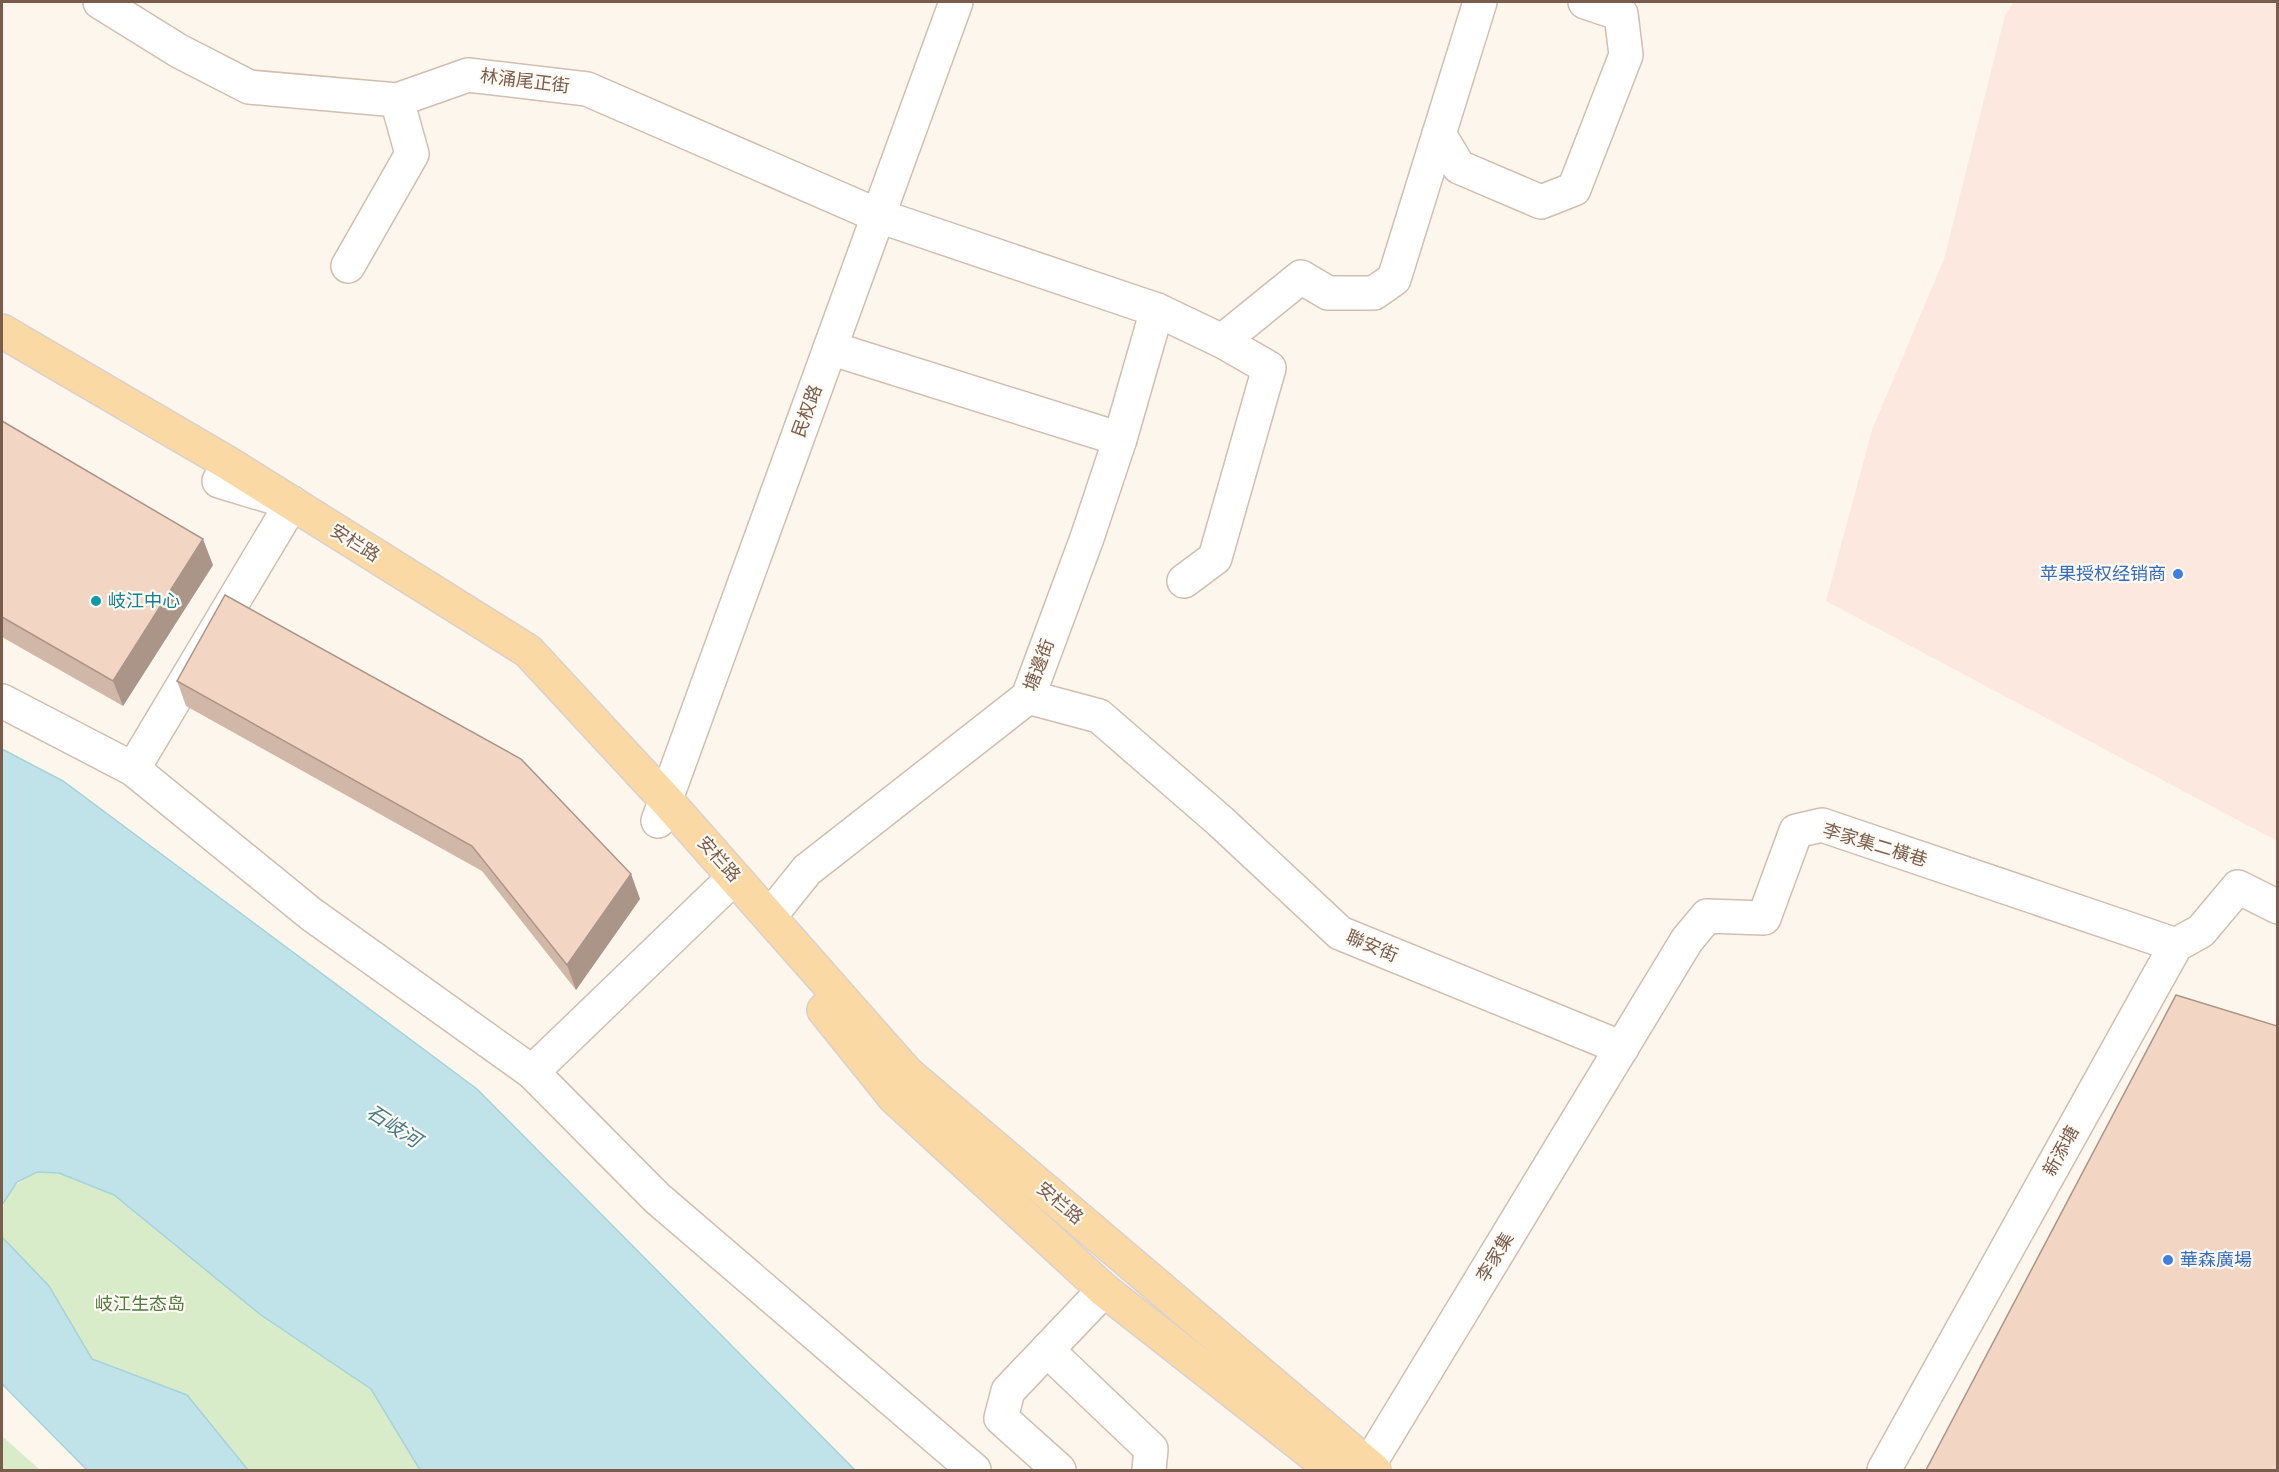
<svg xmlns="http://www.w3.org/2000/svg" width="2279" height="1472" font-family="Montserrat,'Noto Sans SC',sans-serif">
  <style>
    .commercial { fill: #fde8e0 }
    .green { fill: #d8ecc9 }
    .water { fill: #bfe3e8; stroke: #a5d3da; stroke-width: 1.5 }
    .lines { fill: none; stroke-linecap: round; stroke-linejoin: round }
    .minor-casing { stroke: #d1beb0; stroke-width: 36 }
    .major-casing { stroke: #dad1cd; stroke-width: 36 }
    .minor { stroke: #fff; stroke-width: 33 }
    .major { stroke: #fbd9a5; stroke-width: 33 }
    .wall { fill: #d1b7a8 }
    .shaded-wall { fill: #aa9588 }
    .building { fill: #f3d5c3; stroke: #aa9588; stroke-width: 1.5 }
    .shop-dot { fill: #3f7fe0; stroke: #fffaf3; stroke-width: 2 }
    .culture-dot { fill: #0f9aa8; stroke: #fffaf3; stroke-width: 2 }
    .labels { text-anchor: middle; stroke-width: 4.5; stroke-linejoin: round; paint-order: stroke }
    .street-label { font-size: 18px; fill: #7a5c4d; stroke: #fffaf3 }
    .shop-label { font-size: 18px; fill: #366cbe; stroke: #fffaf3; text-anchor: end }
    .culture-label { font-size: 18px; fill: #0d838f; stroke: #fffaf3; text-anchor: start }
    .park-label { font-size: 18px; fill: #537a41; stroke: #fffaf3 }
    .water-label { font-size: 20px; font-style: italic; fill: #437c86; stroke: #fffaf3 }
  </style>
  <rect width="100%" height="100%" fill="#fdf6ec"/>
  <!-- commercial -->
  <path class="commercial" d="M2014,2H2277V841L1826,601L1872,430L1944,259L2005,15Z"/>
  <!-- green -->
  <g class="green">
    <path d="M37,1172L59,1173L113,1195L261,1315L371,1389L420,1470H248L187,1395L92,1359L49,1286L2,1237C1,1201 3,1189 37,1172Z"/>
    <path d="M2,1436L40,1470H2Z"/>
  </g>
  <!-- water -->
  <g class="water">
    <path d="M2,749L63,781L477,1089L855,1470H420L371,1389L261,1315L114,1195L59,1173L37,1172L17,1182L2,1205Z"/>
    <path d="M2,1237L49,1286L92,1359L187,1395L248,1470H87L2,1384Z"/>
  </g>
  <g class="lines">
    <defs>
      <g id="minor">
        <path d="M100,2L179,51L249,87L397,100L468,75L587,89L879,216L1157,310L1222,341L1301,277L1328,293H1374L1394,279L1480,2"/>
        <path d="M1439,134L1459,167L1541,202L1574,189L1626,55L1621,14L1585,2"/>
        <path d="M348,266L412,154L397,100"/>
        <path d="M830,348L1120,439"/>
        <path d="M1184,581L1215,558L1269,368L1222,341"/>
        <path d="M1028,697L1099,716L1220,821L1340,933L1622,1048"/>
        <path d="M2,701L133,769L311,914L532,1072L657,1198L974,1470"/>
        <path d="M133,769L292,503L219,481"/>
        <path d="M658,821L956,2"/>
        <path d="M770,916L807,870L1028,697L1087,538L1120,439L1157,310"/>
        <path d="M532,1072L721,890"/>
        <path d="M1047,1350L1151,1449L1149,1470"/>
        <path d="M1368,1466L1687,940L1707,916L1764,918L1796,831L1822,825L2176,945"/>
        <path d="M1059,1470L1001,1418L1008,1391L1104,1290"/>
        <path d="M1884,1470L2176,945L2201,931L2238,887L2278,907"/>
      </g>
      <g id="major">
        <path d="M2,331L226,462L528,651L666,800L907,1073L1374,1470"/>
        <path d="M824,1010L894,1097L1104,1290L1333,1470"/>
      </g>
    </defs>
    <!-- minor casing -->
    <use href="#minor" class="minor-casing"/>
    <!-- major casing -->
    <use href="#major" class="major-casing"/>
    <!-- minor -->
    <use href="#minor" class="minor"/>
    <!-- major -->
    <use href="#major" class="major"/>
  </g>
  <!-- wall -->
  <g class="wall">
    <path d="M2,421L213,565L123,706L2,637Z"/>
    <path d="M177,681L631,874L640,899L576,990L482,871L186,706Z"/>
  </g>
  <!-- shaded-wall -->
  <g class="shaded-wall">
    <path d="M203,539L213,565L123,706L113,681Z"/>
    <path d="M631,874L640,899L576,990L567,965Z"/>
  </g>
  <!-- building -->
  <g class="building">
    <path d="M2,421L203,539L113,681L2,617Z"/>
    <path d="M225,595L521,759L631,874L567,965L472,846L177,681Z"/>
    <path d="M2176,995L2277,1026V1470H1926Z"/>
  </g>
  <!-- markers -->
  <g class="shop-dot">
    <circle cx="2178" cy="574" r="6"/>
    <circle cx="2168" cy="1260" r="6"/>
  </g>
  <circle class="culture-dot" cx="96" cy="601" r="6"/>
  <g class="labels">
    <!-- street labels -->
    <g class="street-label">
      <text transform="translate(525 81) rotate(7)" y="6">林涌尾正街</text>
      <text transform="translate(807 411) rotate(-70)" y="6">民权路</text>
      <text transform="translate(355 543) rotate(32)" y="6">安栏路</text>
      <text transform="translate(1039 665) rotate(-69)" y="6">塘邊街</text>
      <text transform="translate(1875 845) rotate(17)" y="6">李家集二橫巷</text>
      <text transform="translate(719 859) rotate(48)" y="6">安栏路</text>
      <text transform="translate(1372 946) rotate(23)" y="6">聯安街</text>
      <text transform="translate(2061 1151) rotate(-61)" y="6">新添塘</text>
      <text transform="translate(1060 1203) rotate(40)" y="6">安栏路</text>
      <text transform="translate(1495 1257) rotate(-59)" y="6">李家集</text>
    </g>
    <!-- shop labels -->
    <g class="shop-label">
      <text x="2166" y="580">苹果授权经销商</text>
      <text x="2180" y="1266" text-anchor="start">華森廣場</text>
    </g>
    <!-- culture labels -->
    <g class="culture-label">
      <text x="108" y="607">岐江中心</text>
    </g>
    <!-- park labels -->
    <g class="park-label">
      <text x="140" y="1310">岐江生态岛</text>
    </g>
    <!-- water labels -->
    <g class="water-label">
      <text transform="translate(394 1126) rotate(33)" y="7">石岐河</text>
    </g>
  </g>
  <!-- border -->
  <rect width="2279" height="1472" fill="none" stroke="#7a5c4d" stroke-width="6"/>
</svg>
